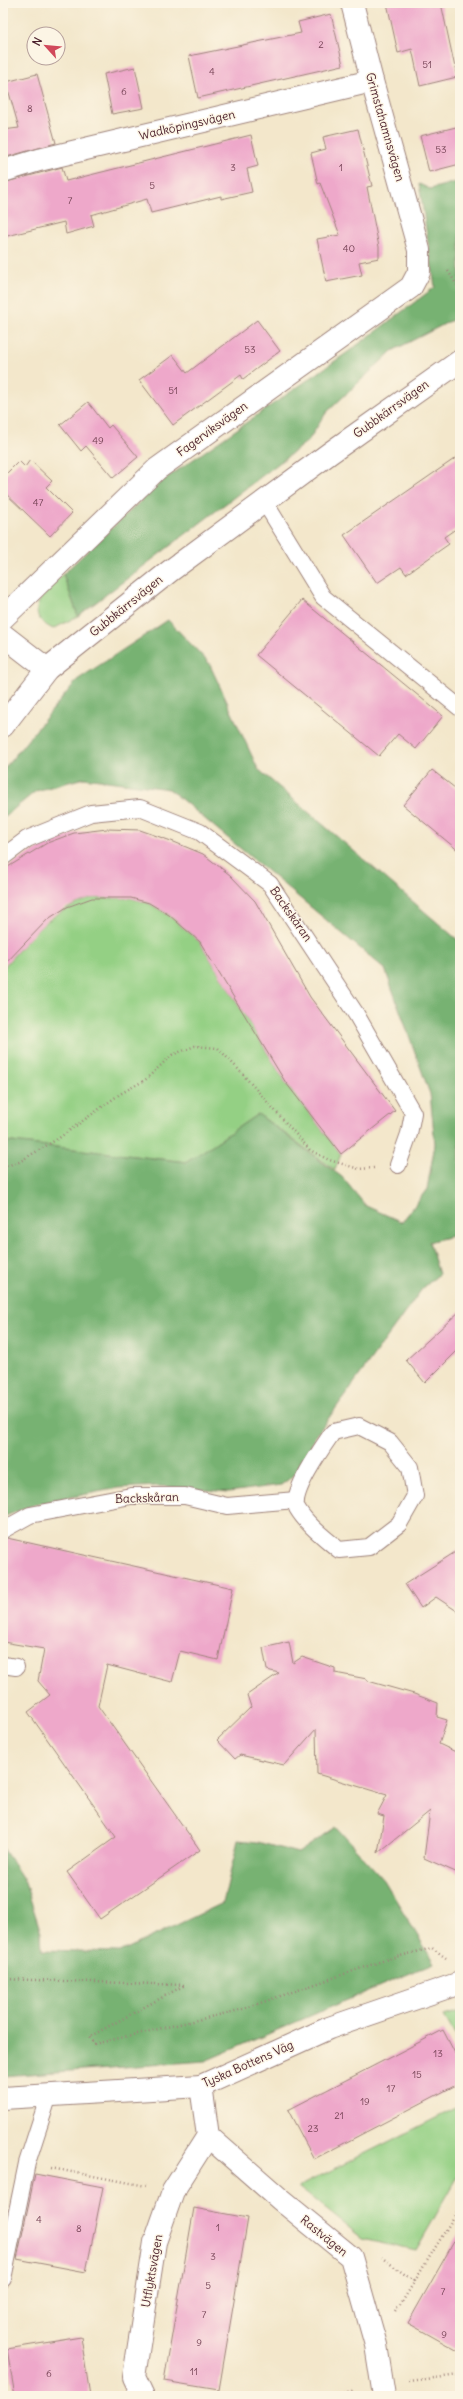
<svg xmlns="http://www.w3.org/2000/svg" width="463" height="2399" font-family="Delius,sans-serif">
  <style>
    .green { fill: #94d084; stroke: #6f7858 }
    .forest { fill: #77b272; stroke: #60684e }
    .building { fill: #eea8ca }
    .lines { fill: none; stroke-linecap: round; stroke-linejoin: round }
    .service-casing { stroke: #9e837b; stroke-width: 18 }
    .minor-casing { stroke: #9e837b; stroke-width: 24 }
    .tertiary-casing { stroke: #9e837b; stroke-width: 24 }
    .path { stroke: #9e837b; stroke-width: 2.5; stroke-dasharray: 1 3; stroke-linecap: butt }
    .service { stroke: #fff; stroke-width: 16 }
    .minor { stroke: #fff; stroke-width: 22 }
    .tertiary { stroke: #fff; stroke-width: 22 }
    .labels { text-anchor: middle; stroke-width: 3; stroke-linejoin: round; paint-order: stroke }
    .number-label { font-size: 10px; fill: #734153 }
    .street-label { font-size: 12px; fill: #4a1f2b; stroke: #fcf5e5 }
  </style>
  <rect width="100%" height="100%" fill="#fcf5e5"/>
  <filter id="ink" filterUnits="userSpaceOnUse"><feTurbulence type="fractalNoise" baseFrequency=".025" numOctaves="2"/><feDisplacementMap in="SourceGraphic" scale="8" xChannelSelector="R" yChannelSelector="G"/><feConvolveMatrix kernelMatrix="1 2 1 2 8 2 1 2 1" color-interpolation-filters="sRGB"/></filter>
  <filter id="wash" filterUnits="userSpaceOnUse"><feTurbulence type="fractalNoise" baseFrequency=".012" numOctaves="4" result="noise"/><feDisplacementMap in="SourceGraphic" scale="16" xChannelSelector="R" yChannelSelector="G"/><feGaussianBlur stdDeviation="0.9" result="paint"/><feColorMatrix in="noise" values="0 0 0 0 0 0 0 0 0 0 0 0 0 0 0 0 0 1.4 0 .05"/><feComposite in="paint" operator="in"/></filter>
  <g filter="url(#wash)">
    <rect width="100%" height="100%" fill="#f3e7cb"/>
    <!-- green -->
    <g class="green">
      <path d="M63,574L78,616L53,629C19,612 47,591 63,574Z"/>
      <path d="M92,898H131L149,903L169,915L200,942L286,1083L341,1154L335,1170L258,1114L187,1162L3,1141V968C34,933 46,914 92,898Z"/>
      <path d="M460,2011V2043L444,2016Z"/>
      <path d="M460,2106V2173L416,2250L362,2238L298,2187Z"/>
    </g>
    <!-- forest -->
    <g class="forest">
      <path d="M460,181V316L392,351L326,413L308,441L78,616L63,574L162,481L348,352L435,287L419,184L430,189Z"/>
      <path d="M168,620L209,663L258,769L459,941L460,1234L429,1242L439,1274L422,1289L315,1437L301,1470L281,1485L229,1492L158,1486L118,1488L36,1504L3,1517V1141L187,1162L258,1114L342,1177L366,1206L402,1222L427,1189L435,1144L430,1094L385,969L169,789L84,778L36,791L3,818V770L77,680Z"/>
      <path d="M336,1827L384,1880L434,1963L205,2061L3,2076V1848L25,1882L41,1933L42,1950L120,1952L223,1903L238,1840L258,1842L298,1853Z"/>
    </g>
    <g id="blocks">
      <!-- building -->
      <g class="building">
        <path d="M387,3H441L457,77L420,86L412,49L398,53Z"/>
        <path d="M331,14L343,65L198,98L189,56L301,33L298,22Z"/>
        <path d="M135,67L144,108L112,114L104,74Z"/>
        <path d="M37,74L56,143L3,158V130L19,128L6,82Z"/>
        <path d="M460,126V164L429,172L420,136Z"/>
        <path d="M358,129L372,186L367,187L379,247V258L359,262L362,275L326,282L317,239L340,235L320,183L318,184L311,153L326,149L323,137Z"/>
        <path d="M251,135L258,166L247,169L252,192L221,199V196L151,213L147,199L91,215L94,226L66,234L64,222L3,237V183L62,167L66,181Z"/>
        <path d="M257,320L280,351L243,379L241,375L173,425L139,380L173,355L187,373Z"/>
        <path d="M88,402L108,428L111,425L138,457L113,478L86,446L81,451L60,425Z"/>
        <path d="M460,455V526L444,537L449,544L406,574L401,567L377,583L344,535Z"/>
        <path d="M30,460L52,481L46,487L72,513L50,536L3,491V477L19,461L25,467Z"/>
        <path d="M302,600L443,716L416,749L398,734L379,756L256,655Z"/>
        <path d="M432,770L460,792V852L403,805Z"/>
        <path d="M107,829L140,830L174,842L203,854L230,875L255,901L310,997L395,1111L341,1154L286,1083L200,942L169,915L149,903L131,898H92L67,907L48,919L3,966V870L47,843L74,833Z"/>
        <path d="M460,1311V1348L425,1383L406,1360Z"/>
        <path d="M7,1538L233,1588L218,1660L180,1651L172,1682L107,1665L98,1706L200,1850L100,1919L67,1872L116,1837L28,1712L50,1695L38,1681L44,1649L3,1642V1539Z"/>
        <path d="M460,1549V1613L436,1597L421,1608L405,1584Z"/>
        <path d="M289,1642L293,1663L302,1657L335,1668V1673L367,1679L368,1681L414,1694L438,1703L437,1717L447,1720L439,1744L460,1754V1874L424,1858L430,1811L378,1853L384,1816L377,1814L387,1795L317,1774L316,1729L284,1765L240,1755L235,1759L217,1740L251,1707L247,1695L279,1673L267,1670L263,1648Z"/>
        <path d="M443,2030L460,2063V2083L314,2159L288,2110Z"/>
        <path d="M35,2174L103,2187L86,2272L17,2259Z"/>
        <path d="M194,2208L248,2218L219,2390L164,2381Z"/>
        <path d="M460,2231V2352L408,2323Z"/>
        <path d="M81,2337L90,2396H15L7,2349Z"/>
      </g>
    </g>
  </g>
  <g filter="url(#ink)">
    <use href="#blocks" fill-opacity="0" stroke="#9e837b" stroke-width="1"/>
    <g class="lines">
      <defs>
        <g id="service">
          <path d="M264,501L323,597L460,708"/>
          <path d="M3,857L27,839L91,813L140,808L200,832L270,884L356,1014L413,1113L409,1134L398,1165"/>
          <path d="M359,1426L390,1442L410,1467L415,1496L399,1524L369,1547L339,1550C325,1538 307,1525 297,1508C289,1494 324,1445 333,1432Z"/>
          <path d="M3,1530L30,1515L131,1496H185L227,1506L296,1500"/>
          <path d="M3,1665L16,1667"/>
          <path d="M3,2279L27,2163L49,2095"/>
        </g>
        <g id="minor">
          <path d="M3,171L39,160L372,81"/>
          <path d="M3,618L157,469L411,287L419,272V250L372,81L352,3"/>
          <path d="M3,635L47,669"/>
          <path d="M3,2098L201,2086L329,2028L460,1983"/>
          <path d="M208,2136L281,2200L351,2257L376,2345L384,2396"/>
          <path d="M143,2396L134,2377L155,2242L173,2191L208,2136L201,2086"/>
        </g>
        <path id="tertiary" d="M3,726L47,669L170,571L330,453L460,361"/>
      </defs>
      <!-- service casing -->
      <use href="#service" class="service-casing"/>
      <!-- minor casing -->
      <use href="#minor" class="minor-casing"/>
      <!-- tertiary casing -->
      <use href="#tertiary" class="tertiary-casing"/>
      <!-- path -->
      <g class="path">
        <path d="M448,271L460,290"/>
        <path d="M3,1167L19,1162L59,1138L120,1094L145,1080L172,1055L195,1046L218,1048L238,1069L310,1150L329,1160L359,1169L374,1168"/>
        <path d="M3,1979L185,1985L89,2037L94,2044L240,2010L388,1959L432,1948L446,1958"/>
        <path d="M51,2168L146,2186"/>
        <path d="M381,2257L415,2282"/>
        <path d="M396,2312L460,2207"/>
        <path d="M409,2381L460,2375"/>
        <path d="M336,2396L355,2391"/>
      </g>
      <!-- service -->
      <use href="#service" class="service"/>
      <!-- minor -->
      <use href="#minor" class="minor"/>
      <!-- tertiary -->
      <use href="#tertiary" class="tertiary"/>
    </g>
  </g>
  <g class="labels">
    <!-- number labels -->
    <g class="number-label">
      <text x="321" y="48">2</text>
      <text x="427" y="68">51</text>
      <text x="212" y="75">4</text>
      <text x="124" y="95">6</text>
      <text x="30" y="112">8</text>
      <text x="441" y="153">53</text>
      <text x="233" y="171">3</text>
      <text x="341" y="171">1</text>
      <text x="152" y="189">5</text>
      <text x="70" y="204">7</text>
      <text x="349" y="252">40</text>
      <text x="250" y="353">53</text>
      <text x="173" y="394">51</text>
      <text x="98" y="444">49</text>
      <text x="38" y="506">47</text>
      <text x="438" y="2057">13</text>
      <text x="417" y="2078">15</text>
      <text x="391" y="2092">17</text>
      <text x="365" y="2105">19</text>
      <text x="339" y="2119">21</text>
      <text x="313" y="2132">23</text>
      <text x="39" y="2223">4</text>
      <text x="218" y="2231">1</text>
      <text x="79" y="2232">8</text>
      <text x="213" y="2260">3</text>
      <text x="208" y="2289">5</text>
      <text x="443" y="2295">7</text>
      <text x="204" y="2318">7</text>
      <text x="444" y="2338">9</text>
      <text x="199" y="2346">9</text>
      <text x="194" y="2375">11</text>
      <text x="49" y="2377">6</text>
    </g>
    <!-- street labels -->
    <g class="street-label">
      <text transform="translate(187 125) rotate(-13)" y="4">Wadköpingsvägen</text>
      <text transform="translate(385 127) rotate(74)" y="4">Grimstahamnsvägen</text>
      <text transform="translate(391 409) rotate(-36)" y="4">Gubbkärrsvägen</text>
      <text transform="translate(212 429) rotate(-36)" y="4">Fagerviksvägen</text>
      <text transform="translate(126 606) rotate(-39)" y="4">Gubbkärrsvägen</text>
      <text transform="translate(291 914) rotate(55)" y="4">Backskåran</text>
      <text transform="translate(147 1498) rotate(-2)" y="4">Backskåran</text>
      <text transform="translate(248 2064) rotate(-24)" y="4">Tyska Bottens Väg</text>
      <text transform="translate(324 2236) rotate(39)" y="4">Rastvägen</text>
      <text transform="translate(152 2271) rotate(-80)" y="4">Utflyktsvägen</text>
    </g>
  </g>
  <!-- margin -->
  <rect width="463" height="2399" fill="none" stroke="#fcf5e5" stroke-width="16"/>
  <!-- north arrow -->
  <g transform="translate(46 46) rotate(297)"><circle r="19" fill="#fcf5e5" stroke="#b59f9b"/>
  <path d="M0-3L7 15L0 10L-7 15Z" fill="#d1495b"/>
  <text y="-6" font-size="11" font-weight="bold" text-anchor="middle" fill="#4a1f2b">N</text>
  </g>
</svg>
